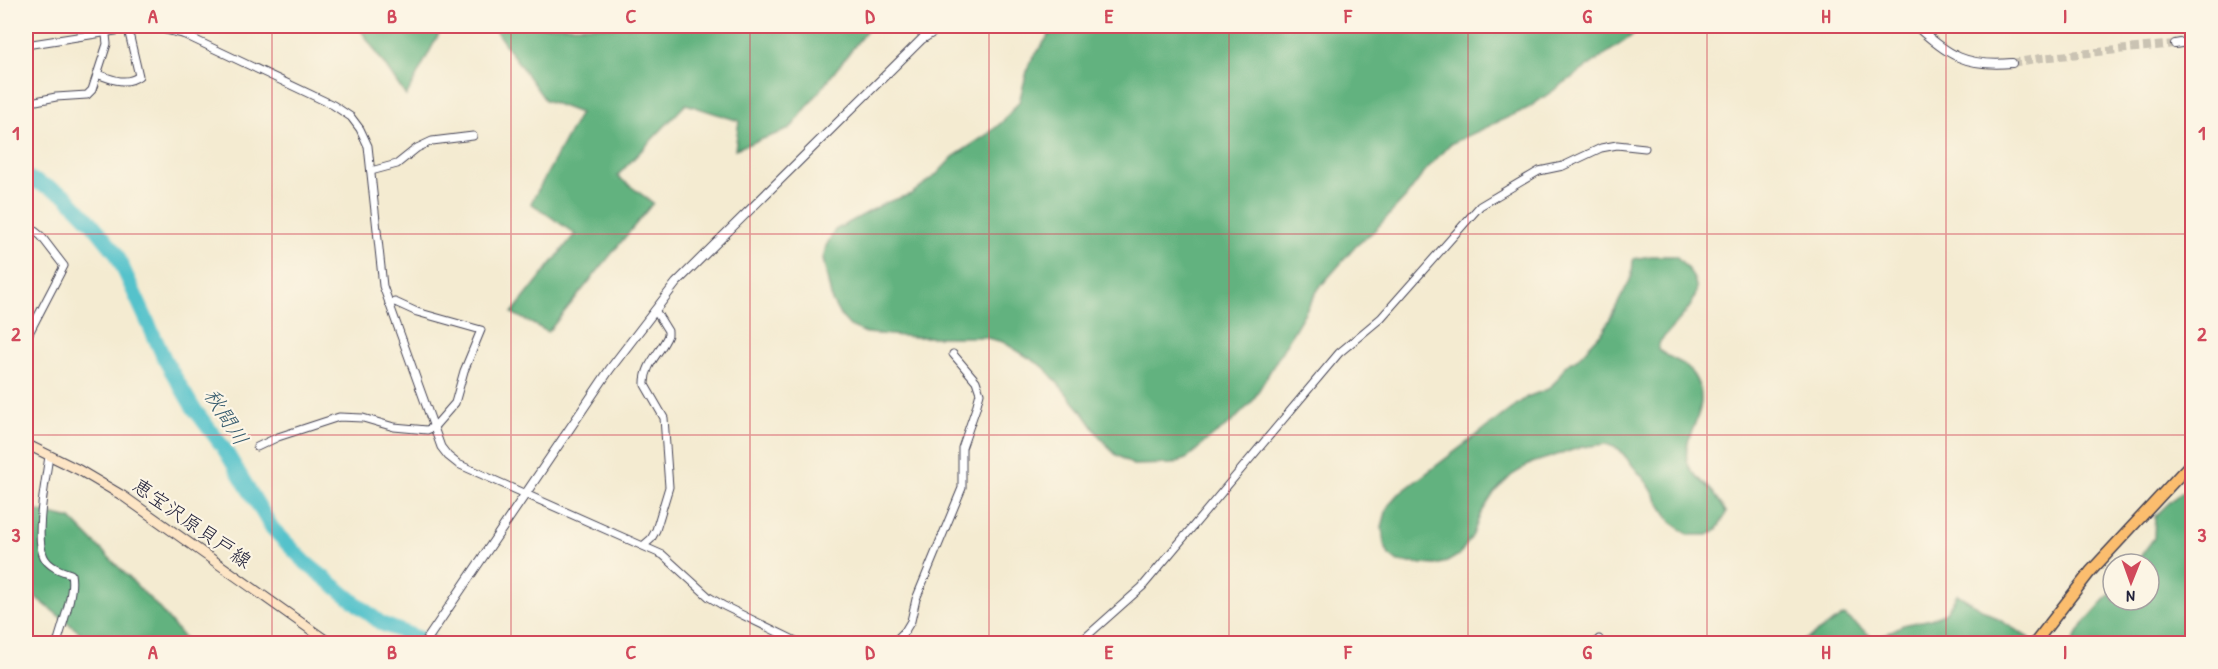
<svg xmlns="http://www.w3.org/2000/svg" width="2218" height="669" font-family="'Patrick Hand','Klee One',sans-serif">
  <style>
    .forest { fill: #62b27f; stroke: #426a5d; stroke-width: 1.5 }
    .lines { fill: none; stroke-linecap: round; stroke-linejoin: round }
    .river { stroke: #55c2cb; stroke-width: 15 }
    .tertiary-tunnel { stroke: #cac3b3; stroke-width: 8; stroke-dasharray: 8 4; stroke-linecap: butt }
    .minor-casing { stroke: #424052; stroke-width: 9 }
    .tertiary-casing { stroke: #424052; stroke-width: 10 }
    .secondary-casing { stroke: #424052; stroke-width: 11 }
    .primary-casing { stroke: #424052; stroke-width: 13 }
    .minor { stroke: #fff; stroke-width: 7 }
    .tertiary { stroke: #fff; stroke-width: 8 }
    .secondary { stroke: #fde5c5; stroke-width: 9 }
    .primary { stroke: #fbbd6e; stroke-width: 10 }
    .grid { fill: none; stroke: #d1495b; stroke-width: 1.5; stroke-opacity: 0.55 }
    .labels { text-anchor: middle; stroke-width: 4.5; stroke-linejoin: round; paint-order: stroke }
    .street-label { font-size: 20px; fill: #22223b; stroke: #fcf5e5 }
    .water-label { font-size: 21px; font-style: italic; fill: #345a6d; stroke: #fcf5e5 }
    .neatline { fill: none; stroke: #d1495b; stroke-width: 2 }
    .grid-label { font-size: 20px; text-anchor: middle; font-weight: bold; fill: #d1495b }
  </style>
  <rect width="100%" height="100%" fill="#fcf5e5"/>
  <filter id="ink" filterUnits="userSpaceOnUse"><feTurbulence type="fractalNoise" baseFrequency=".0167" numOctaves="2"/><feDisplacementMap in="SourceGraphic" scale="12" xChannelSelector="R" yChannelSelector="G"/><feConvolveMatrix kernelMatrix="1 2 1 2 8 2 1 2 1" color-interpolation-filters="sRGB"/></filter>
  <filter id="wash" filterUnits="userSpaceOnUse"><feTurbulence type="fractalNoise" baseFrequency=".008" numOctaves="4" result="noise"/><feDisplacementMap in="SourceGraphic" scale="24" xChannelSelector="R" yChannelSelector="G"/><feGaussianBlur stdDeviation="1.35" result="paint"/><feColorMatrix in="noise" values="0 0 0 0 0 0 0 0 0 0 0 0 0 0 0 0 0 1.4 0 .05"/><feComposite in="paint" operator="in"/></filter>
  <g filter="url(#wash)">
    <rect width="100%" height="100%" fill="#f4ebd1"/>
    <!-- forest -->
    <g class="forest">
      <path d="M358,26H443L406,96Z"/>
      <path d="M492,26H870L790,129L735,149L739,121L686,104L617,176L653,203L548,332L512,313L575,234L531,203L580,113L545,100Z"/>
      <path d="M1055,26H1646L1528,108L1450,144L1426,170L1406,197L1375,230L1356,246L1319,288L1252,402L1231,423L1207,440L1188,458L1173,464L1133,465L1115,454L1100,437L1084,414L1044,367L1003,342L983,337H915L866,333L850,326L840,315L832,301L823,259L826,246L835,230L885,203L911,194L937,174L953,157L988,134L1002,122L1019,102L1029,64Z"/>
      <path d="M1651,256H1676C1709,289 1698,299 1670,330C1664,338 1659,339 1658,349C1669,360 1684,359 1694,376C1715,410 1682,430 1687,461C1690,474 1702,480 1710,489C1717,496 1721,504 1726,512L1724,518L1717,529L1708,535H1689L1671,522L1648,484L1619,449L1606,444L1582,447L1532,463L1512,475L1494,493L1480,515L1473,535L1459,555L1447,562L1435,565L1398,562L1389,555L1384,544L1382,527L1387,508L1395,497L1527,397L1548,389L1557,380L1565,366L1577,359L1604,330L1632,276L1633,259Z"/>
      <path d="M2181,492H2192V643H2072L2085,622L2113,591V600H2149V564H2135L2154,538L2155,516Z"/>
      <path d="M30,509L71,519L158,607L188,643H93L28,591C26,569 19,528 30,509Z"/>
      <path d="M1957,594L2029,638L2025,644L1800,643L1844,615L1871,636H1882L1903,625L1931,619L1946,612Z"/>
    </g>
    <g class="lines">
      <!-- river -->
      <path class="river" d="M26,177L65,195L91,222L116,253L165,360L192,406L223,447L272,528L306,563L382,624L434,644"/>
    </g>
  </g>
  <g filter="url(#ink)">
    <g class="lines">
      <!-- tertiary-tunnel -->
      <path class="tertiary-tunnel" d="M2012,63L2041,58L2175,44"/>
      <defs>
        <g id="minor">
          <path d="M183,34L186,26"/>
          <path d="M26,45L128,29H162L183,34L333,105L351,117L360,129L368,146L383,286L441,447L448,456L458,464L663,555L709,597L724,606L802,644"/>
          <path d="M97,74C111,79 126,86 139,76L128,29"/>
          <path d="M26,103L56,97L87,95L92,90L107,44L105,26"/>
          <path d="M371,171L397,164L417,148L432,141L473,136"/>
          <path d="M26,224L41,236L64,266L26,339"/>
          <path d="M257,447L278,437L339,417L363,418L394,427L427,430L434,427L455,403L464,371L481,330L417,312L395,302L389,303"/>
          <path d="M49,456C46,479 34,537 44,557C49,567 61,571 71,574C75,592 62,625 57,644"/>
          <path d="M644,545L651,539L656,530L669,487L664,418L645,385C644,364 661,353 668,335V331L655,310"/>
          <path d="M892,644L905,631L911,621L916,599L962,488V448L976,408L980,393L976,381L953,354"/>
          <path d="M1078,644L1142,587L1339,353L1381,318L1480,206L1539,171L1563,166L1601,148L1617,145L1645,148"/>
          <path d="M1597,644L1599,639"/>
        </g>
        <g id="tertiary">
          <path d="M1916,26C1950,56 1965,67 2012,63"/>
          <path d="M2175,44L2192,41"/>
          <path d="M424,644L610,369L676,283L922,39L943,26"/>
        </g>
        <path id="secondary" d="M26,444L79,470L123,496L331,644"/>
        <path id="primary" d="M2034,644L2090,572L2192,462"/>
      </defs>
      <!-- minor casing -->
      <use href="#minor" class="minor-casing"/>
      <!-- tertiary casing -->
      <use href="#tertiary" class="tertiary-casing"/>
      <!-- secondary casing -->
      <use href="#secondary" class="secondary-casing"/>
      <!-- primary casing -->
      <use href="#primary" class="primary-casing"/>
      <!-- minor -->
      <use href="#minor" class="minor"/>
      <!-- tertiary -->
      <use href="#tertiary" class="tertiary"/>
      <!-- secondary -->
      <use href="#secondary" class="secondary"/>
      <!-- primary -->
      <use href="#primary" class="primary"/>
    </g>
  </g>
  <!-- grid -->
  <path class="grid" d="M272,26V644M511,26V644M750,26V644M989,26V644M1229,26V644M1468,26V644M1707,26V644M1946,26V644M26,234H2192M26,435H2192"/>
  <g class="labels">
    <!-- street labels -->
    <g class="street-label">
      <text transform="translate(192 523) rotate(35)" y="7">恵宝沢原貝戸線</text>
    </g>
    <!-- water labels -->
    <g class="water-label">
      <text transform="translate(226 417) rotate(58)" y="7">秋間川</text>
    </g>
  </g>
  <!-- margin -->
  <rect width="2218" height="669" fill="none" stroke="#fcf5e5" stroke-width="66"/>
  <!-- north arrow -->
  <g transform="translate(2131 582) rotate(181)"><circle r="28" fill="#fcf5e5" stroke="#a5a1a1" stroke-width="1.5"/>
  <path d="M0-4.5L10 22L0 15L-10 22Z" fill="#d1495b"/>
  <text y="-9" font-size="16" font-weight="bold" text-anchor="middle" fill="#22223b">N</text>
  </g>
  <rect x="33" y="33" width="2152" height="603" class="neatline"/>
  <g class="grid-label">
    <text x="153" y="23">A</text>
    <text x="392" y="23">B</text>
    <text x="631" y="23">C</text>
    <text x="870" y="23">D</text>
    <text x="1109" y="23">E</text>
    <text x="1348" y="23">F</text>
    <text x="1587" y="23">G</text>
    <text x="1826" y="23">H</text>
    <text x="2065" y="23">I</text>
    <text x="16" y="140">1</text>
    <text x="2202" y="140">1</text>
    <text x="16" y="341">2</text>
    <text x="2202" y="341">2</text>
    <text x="16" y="542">3</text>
    <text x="2202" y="542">3</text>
    <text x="153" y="659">A</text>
    <text x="392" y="659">B</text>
    <text x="631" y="659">C</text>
    <text x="870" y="659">D</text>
    <text x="1109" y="659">E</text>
    <text x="1348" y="659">F</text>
    <text x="1587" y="659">G</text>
    <text x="1826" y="659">H</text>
    <text x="2065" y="659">I</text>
  </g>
</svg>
